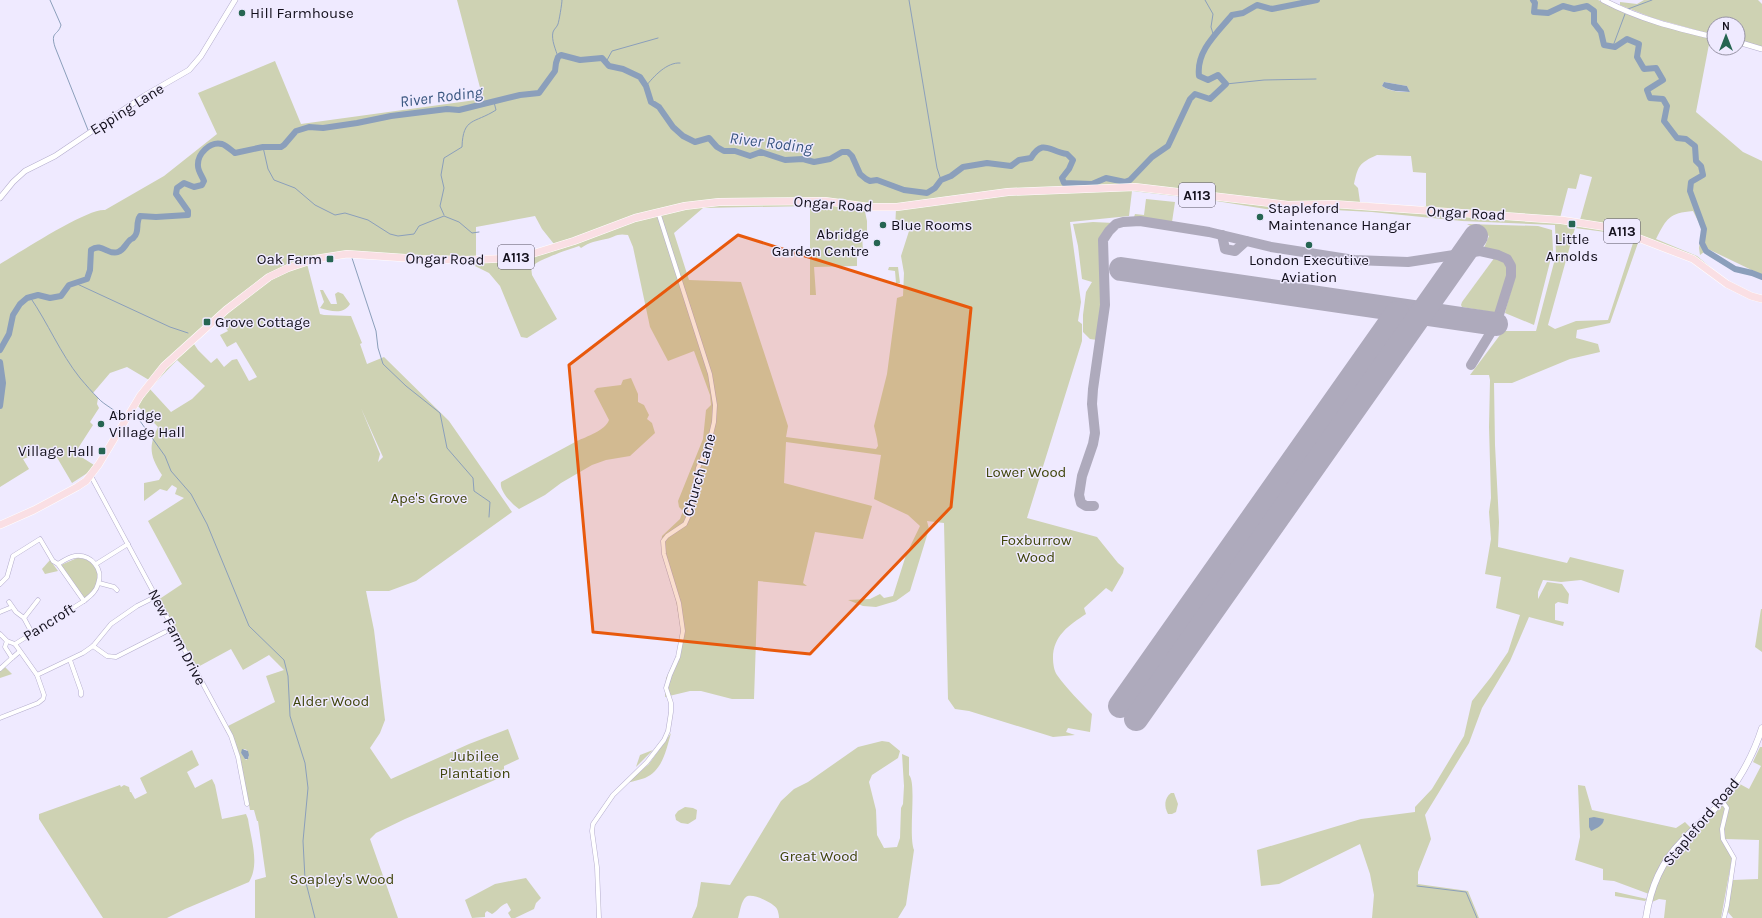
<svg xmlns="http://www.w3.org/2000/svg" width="1762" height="918" font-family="Karla,sans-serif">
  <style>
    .green { fill: #ced2b3; fill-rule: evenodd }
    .water { fill: #8b9fbb }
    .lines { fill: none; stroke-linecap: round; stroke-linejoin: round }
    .stream { stroke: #8b9fbb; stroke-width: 1 }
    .river { stroke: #8b9fbb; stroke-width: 6 }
    .taxiway { stroke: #aeaabc; stroke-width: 10 }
    .runway { stroke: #aeaabc; stroke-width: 24 }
    .minor-casing { stroke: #b4adcd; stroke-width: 5 }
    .tertiary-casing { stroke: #b4adcd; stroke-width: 6 }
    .secondary-casing { stroke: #b4adcd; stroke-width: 7 }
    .primary-casing { stroke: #fff; stroke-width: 8 }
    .minor { stroke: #fff; stroke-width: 4 }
    .tertiary { stroke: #fff; stroke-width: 5 }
    .secondary { stroke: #fff; stroke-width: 6 }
    .primary { stroke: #fadfe4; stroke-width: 7 }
    .marked { fill: #e8590c; fill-opacity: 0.2; stroke: #e8590c; stroke-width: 3; stroke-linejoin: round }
    .poi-dot { fill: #266552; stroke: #efeaff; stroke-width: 1.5 }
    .labels { text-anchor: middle; stroke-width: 3; stroke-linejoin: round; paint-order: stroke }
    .shield { fill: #efeaff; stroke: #555160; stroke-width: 1 }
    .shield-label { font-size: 14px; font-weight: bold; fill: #13101c }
    .poi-label { font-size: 15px; fill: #13101c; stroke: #efeaff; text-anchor: start }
    .street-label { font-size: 15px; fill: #13101c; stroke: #efeaff }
    .park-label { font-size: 15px; fill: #41460c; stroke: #efeaff }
    .water-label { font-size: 16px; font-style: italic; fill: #38557f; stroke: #efeaff }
  </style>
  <rect width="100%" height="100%" fill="#efeaff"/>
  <!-- green -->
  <g class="green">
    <path d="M457,0H1598L1659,25L1710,39L1696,112L1743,152L1762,161V275L1708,249L1700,255L1699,248L1702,229L1693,211C1669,213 1667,218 1656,239L1697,256L1728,282L1752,294L1762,297V301L1751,298L1725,286L1692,260L1639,240L1610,323L1577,330L1576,338L1598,344L1600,352L1570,359L1512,383H1494L1495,445L1499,522L1498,547L1567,563L1570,557L1624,570L1619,593L1581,580L1561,582L1543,580L1538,592V599L1547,582L1562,584L1569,594L1568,604L1558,602L1555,604V620L1564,622L1563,626L1529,617L1510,661L1482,708L1469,743L1425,815L1431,839L1418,872V884L1468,891L1479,918H1372L1374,895L1370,874L1360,844L1279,884L1261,886L1257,850L1361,819L1415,812V807L1432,789L1464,736L1472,701L1491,677L1508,652L1520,615L1496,608L1501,577L1485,574L1491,539L1489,512L1491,498L1489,427L1490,380L1489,375H1470L1503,331H1536L1556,255L1555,225L1462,221L1372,212L1334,210L1290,213L1210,200L1132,191L1129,216L1070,222L1081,302L1078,321L1082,324V341L1027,518L1097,537L1118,563L1124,568L1123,573L1112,592L1106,588L1084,608L1086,614C1069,625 1053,636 1053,658C1053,663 1054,671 1057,675C1067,689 1080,702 1092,714L1090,732L1068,728L1066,732L1075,735L1053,737L969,711L955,709L948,699L944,523L927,521L929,529L910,591L896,601L876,607L863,606L848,600L870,599L880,594L884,598L893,596L906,555L920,526L908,515L874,499L881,455L786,442L784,483L872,506L863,539L815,532L803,583L807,586L758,581L754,699H732L701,691H690L665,697L666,678L677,656L681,630L675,595L661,546L662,536L680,519L683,511L679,507L678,501L703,439L706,410L711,405L710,395L694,351L668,361L650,327L633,247L628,235C616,233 615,237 606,239C596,241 590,242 581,248L579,246C570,249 537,260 533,266C530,269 532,272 532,275L557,319L527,338L521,337L500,286L489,273L469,263L501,261L535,255L611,228H603L554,244L542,229L535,216L476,227V257L438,258L351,251L330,254L306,260L320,314L324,315L351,316L362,343L360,344L367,364L384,357L449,421L512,512L416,581L389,591H366L374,630L385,720L380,733L370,748L391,779L469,744L508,729L519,759L504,766V776L405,819L376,833L370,839L398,918H255V880L266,877L258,821H257L254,810H250L240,757L228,726L275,702L266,676L284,670L269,655L243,670L231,649L196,668L158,600L182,584L148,521L184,498L175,494L177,488L172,485L167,491L160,489L144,501V483L159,480L162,475C150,456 148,447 158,427L137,405L149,388L171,412L192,399L205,386L177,360L154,384L149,380L127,367L110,373L93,393L98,398L97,404L99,408L90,422L93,425L75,453L94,465L92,470L72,483L52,449L23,459L29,469L0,487V264C19,253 87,208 105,210L164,176L217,134L198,93L275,61L301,124L483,99ZM1384,82L1407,86L1410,92C1400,92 1391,92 1382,86ZM1377,155L1411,156L1413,172L1426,173V206L1419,208L1360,202L1358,188L1354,184C1358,166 1359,163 1377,155ZM1580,174L1592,177L1580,220L1560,218L1568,188L1576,189ZM821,199L883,207L899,206L896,209L895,229L909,231L901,256L904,273L903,296L897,298L887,374L874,426L877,439L878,446L876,449L786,437L788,426L741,282L689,280L674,233L703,208L810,206V295H816L814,267L857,266V253L863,252L862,234H867V221L864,207L821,201L707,204L737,201ZM1575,228L1613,233L1634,240L1608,320L1576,321L1555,329L1548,325ZM217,315L228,331L220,335L227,347L236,342L257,377L249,381L237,359L232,360L224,367L217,358L211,363L198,350L190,338ZM361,408L383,457L378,462L380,454ZM244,749L247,750L249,757L246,760L241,753Z"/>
    <path d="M1644,0H1758L1762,4V47L1738,40V24H1714V35L1653,18L1620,5V2L1637,4Z"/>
    <path d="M1146,199L1175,202L1172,222L1134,217L1135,214L1144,215Z"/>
    <path d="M1093,222L1114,223L1105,230L1100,239L1099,266L1103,296L1097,340L1090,339L1083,332V315L1086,292L1092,282L1082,279L1078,246L1073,224Z"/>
    <path d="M1467,224L1538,226L1552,230L1553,250L1534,325L1505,313C1512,283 1529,253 1484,248L1489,236Z"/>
    <path d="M1495,257C1505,260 1509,265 1509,276L1497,313L1462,307L1461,305L1462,302Z"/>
    <path d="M889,267H898L900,283H896L895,271L888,270Z"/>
    <path d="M320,290H323L331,304H337L335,294L338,292L343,294L350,304C343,315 331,311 320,308L324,302Z"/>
    <path d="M631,378L638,394V402L644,405L649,415L647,419L652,423L655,433L630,456L606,460L592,465L561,483L545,495L519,509C512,504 499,491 501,482L577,441C586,437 606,430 609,420L594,391L597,388L621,385L623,380Z"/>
    <path d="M77,558C90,557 101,569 97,583C95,589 90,593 86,598L83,597L61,565Z"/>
    <path d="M50,560L58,571L45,574L42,569Z"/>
    <path d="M1761,609H1762V652L1755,647Z"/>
    <path d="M4,666L12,674L0,678V670Z"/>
    <path d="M671,733C666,750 663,770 645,778C640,780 633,781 627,783L649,764Z"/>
    <path d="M882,741L889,742L900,751L898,758L872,775L869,782L876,810L877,835L884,848L897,847L900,838L901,808L903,804L904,786L902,754L909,757V775C917,783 908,834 914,850L906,905L898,918H779C779,915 778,911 777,909C774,903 751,892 746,897C741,901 740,912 738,918H692L697,906L701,882L730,885L781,801L794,789L808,782L858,747Z"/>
    <path d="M1760,747H1762V918H1733L1727,911L1733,880L1758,879L1759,840L1725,839L1724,828L1728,813L1723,815L1720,829L1732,858L1721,918H1664L1666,900L1659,899L1652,902C1653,865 1713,811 1738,783L1749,789L1761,766L1753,762Z"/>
    <path d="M192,750L199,765L187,772L195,788L212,779L215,785L222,819L246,814L248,819C251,839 260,864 249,882L185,909L167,918H103L39,819V814L120,785L121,787L124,785L129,787L130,792H131L135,799L147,793L140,778Z"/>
    <path d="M653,750L636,767L640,755Z"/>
    <path d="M1578,785L1585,786L1592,810L1676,828L1685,822L1691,828L1680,840L1649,894L1614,881L1603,880V869L1575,860L1580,837Z"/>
    <path d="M1171,793H1174L1178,804L1176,812L1172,814H1168C1164,807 1164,798 1171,793Z"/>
    <path d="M685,807L693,808L697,810L696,819L688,824L681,823L676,820L675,815L678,811Z"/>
    <path d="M526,878L541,898L536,903L534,909L515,918H511L508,913L511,910L507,903C499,906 497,912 492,914L487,911L485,913V917L472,918L465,900L495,884Z"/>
    <path d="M1615,892H1616L1647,899L1645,901L1615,896Z"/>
  </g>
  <!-- water -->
  <g class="water">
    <path d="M1384,82L1407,86L1410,92C1400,91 1391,92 1382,86Z"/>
    <path d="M242,749L248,751L249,755L248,759H245L241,753Z"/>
    <path d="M1594,817L1604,819C1603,826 1597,828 1591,831L1589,827V818Z"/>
  </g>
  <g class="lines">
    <!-- stream -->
    <g class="stream">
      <path d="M50,0L61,25C58,36 50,31 55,47L88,130"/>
      <path d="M909,0L937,168L941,180"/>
      <path d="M1205,0L1213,14L1211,27L1214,37"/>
      <path d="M1628,9L1652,0"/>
      <path d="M1613,46L1625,14"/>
      <path d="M558,57C556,50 551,40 553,32C554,29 557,27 558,24C559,21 562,4 562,0"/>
      <path d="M606,62L612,51L658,38"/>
      <path d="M1226,84L1264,80L1316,79"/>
      <path d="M646,86C654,76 667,62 680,63"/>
      <path d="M263,147L268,169L274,180L295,188L315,205L335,215L345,213L368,220L390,234L398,236L414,234L419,226L444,216L459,222L472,233L479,232"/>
      <path d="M444,215L440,206L444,188L441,175L444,158L462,147C463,117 474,124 496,110L494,102"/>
      <path d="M352,258L376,331L378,348L383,364L406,386L440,413L447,448L473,478L474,491L490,502L489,517"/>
      <path d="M75,283L170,327L188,333"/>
      <path d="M30,297C48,323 60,353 80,378C86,385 92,392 98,398C105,406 116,409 121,418"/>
      <path d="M130,419L135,414L165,456L171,471L191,494L207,524L249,626L284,660L288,676L290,716L305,763L308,788L303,841L305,879L315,918"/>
      <path d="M1417,886L1466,892L1477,918"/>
    </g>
    <!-- river -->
    <g class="river">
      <path d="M1533,0L1535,3L1534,12L1548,13L1563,6L1574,9L1587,6L1594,11V23L1601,32L1604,45L1615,47L1627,39L1639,44L1637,57L1644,69L1656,68L1663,80L1647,90L1650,98L1663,99L1667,106L1664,121L1677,138L1686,139L1695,146L1696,161L1701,166L1703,175L1691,182L1690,191L1704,229L1702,243L1706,251L1735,269L1752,273L1762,277"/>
      <path d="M0,350L9,334L13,315L20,304L27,298L38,295L50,298L61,296L69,285L87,279L90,270L91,250C102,242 108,256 118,252C124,250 125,245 129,241C131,238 132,240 134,237C140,232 135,223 140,216L156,217L188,215V211L176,194L177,188L184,183L194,187L202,185L204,181C202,176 198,171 198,166C197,154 210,141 222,144C227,146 231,150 235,153L263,147H281L284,145L296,131L309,127L323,128L357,123L391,116L447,109L459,110L520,95L539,93L555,71L556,63L558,57L561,55L580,60L602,58L609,66L623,69L640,77L646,86L651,102L659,107L673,127L683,136L695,142L709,138L717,147L724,151H735L750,156L761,152L785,160L803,159L814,162L830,159L842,152H848L852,156L860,174L866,179L870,181L877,180L904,190L927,193L935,188L941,180L951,176L963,167L987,163L1011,166L1019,160L1031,158C1043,138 1050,152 1067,154L1073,160L1069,169L1062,178L1064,183L1092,184L1106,178L1125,182L1130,180L1152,157L1168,146L1190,99L1195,94L1210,99L1226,84L1218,75L1208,80L1199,76C1196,51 1217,33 1232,15L1243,13L1257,5L1272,9L1317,0"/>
      <path d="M0,362L3,383L0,406"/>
    </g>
    <!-- taxiway -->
    <g class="taxiway">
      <path d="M1222,235L1225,249L1235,251L1246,241"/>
      <path d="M1447,257L1453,256L1456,260V264"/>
      <path d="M1094,506H1086L1081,503L1079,495L1082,476L1093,444L1095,433L1092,404L1093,389L1105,305L1103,240L1109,231L1116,224L1123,222L1140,221L1209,232L1271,247L1354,260L1408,262L1480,251L1498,255L1507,259L1511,266V276L1496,324L1471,365"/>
    </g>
    <!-- runway -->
    <g class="runway">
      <path d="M1121,269L1496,324"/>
      <path d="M1120,706L1397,313"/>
      <path d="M1136,719L1476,236"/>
    </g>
    <defs>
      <g id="minor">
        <path d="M91,476L231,736L238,757L247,804"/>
        <path d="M96,564L128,544"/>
        <path d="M99,583L114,587L117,590"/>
        <path d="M0,584L7,577L13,556L40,539L53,561L58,564L84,601"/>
        <path d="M9,602L16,612L24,618L38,600"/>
        <path d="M0,612L12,607"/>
        <path d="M24,618L32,633"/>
        <path d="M0,634L7,641L15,644L37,675L44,695L43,699L38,703L0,718"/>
        <path d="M7,641L5,647L12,658L19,652"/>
        <path d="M15,644L84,601C90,596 96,592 98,584C104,569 91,554 75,556C69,557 63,561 58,564"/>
        <path d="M93,646L107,656L116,657L165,632"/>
        <path d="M70,660L81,691V695"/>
        <path d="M0,669L12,658"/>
        <path d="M37,675L83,653L93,646L111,624L137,606L155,597"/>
        <path d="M1722,801L1727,808L1722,829L1723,839L1734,858L1727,905L1724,918"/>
        <path d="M599,918L597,867L592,831L593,824L613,795L647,762L664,740L668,731L671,712V703L666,688L670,675L678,657L683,631L679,603L664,554L663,541L667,536L685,524L690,513L698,468L709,443L714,422L715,405L710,374L658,212"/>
      </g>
      <g id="tertiary">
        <path d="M1603,0C1639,19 1675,28 1714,37"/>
        <path d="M1738,42L1762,49"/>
        <path d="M0,198L13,182L25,171L55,156L144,96L189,70L201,56L235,0"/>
      </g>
      <path id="secondary" d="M1646,918C1650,890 1661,862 1682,841C1695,827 1710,815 1723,800C1740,779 1754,753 1762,728"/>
      <path id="primary" d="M0,525L34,510L77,487L86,481L99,464L140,396L164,366L226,310L269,277L288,268L315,259L347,254L420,259L467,260L513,258L535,253L574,241L635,218L685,206L719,202L825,201L869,207H897L1008,192L1135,187L1288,205L1333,204L1561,220L1612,228L1693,259L1727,284L1751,296L1762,299"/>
    </defs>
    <!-- minor casing -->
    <use href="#minor" class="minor-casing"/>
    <!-- tertiary casing -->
    <use href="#tertiary" class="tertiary-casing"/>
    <!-- secondary casing -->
    <use href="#secondary" class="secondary-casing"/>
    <!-- primary casing -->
    <use href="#primary" class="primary-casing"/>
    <!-- minor -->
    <use href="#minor" class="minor"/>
    <!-- tertiary -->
    <use href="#tertiary" class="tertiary"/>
    <!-- secondary -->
    <use href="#secondary" class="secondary"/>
    <!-- primary -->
    <use href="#primary" class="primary"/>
  </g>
  <!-- marked area -->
  <path class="marked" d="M738,235L971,308L951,507L810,654L593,632L569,365Z"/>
  <!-- markers -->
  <g class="poi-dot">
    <circle cx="242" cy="13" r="4"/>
    <circle cx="1260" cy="217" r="4"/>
    <rect x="1568" y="220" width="8" height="8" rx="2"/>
    <circle cx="883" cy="225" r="4"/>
    <circle cx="877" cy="243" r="4"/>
    <circle cx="1309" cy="245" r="4"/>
    <rect x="326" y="255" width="8" height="8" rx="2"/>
    <rect x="203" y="318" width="8" height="8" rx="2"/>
    <circle cx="101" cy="424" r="4"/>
    <rect x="98" y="447" width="8" height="8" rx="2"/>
  </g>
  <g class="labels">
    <!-- shield labels -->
    <g class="shield">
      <rect x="1179" y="183" width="36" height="24" rx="3"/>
      <rect x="1604" y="219" width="36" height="24" rx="3"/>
      <rect x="498" y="245" width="36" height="24" rx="3"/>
    </g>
    <g class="shield-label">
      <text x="1197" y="200">A113</text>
      <text x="1622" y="236">A113</text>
      <text x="516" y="262">A113</text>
    </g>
    <!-- poi labels -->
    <g class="poi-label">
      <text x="250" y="18">Hill Farmhouse</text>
      <text x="1268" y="213">Stapleford<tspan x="1268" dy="17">Maintenance Hangar</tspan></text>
      <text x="891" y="230">Blue Rooms</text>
      <text x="869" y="239" text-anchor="end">Abridge<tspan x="869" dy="17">Garden Centre</tspan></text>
      <text x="1572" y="244" text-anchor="middle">Little<tspan x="1572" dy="17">Arnolds</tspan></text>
      <text x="322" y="264" text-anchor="end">Oak Farm</text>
      <text x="1309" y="265" text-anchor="middle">London Executive<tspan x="1309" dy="17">Aviation</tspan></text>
      <text x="215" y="327">Grove Cottage</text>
      <text x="109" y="420">Abridge<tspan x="109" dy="17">Village Hall</tspan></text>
      <text x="94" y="456" text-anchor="end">Village Hall</text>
    </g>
    <!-- street labels -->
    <g class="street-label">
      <text transform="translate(127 109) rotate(-32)" y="5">Epping Lane</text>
      <text transform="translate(833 204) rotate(4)" y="5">Ongar Road</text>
      <text transform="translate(1466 213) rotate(3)" y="5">Ongar Road</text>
      <text transform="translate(445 259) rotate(1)" y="5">Ongar Road</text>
      <text transform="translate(699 475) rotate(-74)" y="5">Church Lane</text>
      <text transform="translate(49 622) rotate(-32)" y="5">Pancroft</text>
      <text transform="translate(177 637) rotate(62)" y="5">New Farm Drive</text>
      <text transform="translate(1701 822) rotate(-50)" y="5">Stapleford Road</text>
    </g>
    <!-- park labels -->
    <g class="park-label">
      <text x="1026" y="477">Lower Wood</text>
      <text x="429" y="503">Ape's Grove</text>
      <text x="1036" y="545">Foxburrow<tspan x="1036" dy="17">Wood</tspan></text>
      <text x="331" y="706">Alder Wood</text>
      <text x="475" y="761">Jubilee<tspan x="475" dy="17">Plantation</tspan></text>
      <text x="819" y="861">Great Wood</text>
      <text x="342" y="884">Soapley's Wood</text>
    </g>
    <!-- water labels -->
    <g class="water-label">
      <text transform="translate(441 96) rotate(-7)" y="6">River Roding</text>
      <text transform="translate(771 142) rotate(7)" y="6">River Roding</text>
    </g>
  </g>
  <!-- north arrow -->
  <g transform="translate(1726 36)"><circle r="19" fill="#efeaff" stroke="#9793a4"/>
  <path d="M0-3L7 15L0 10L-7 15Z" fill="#266552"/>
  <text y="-6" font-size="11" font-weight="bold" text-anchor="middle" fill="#13101c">N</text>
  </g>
</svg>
